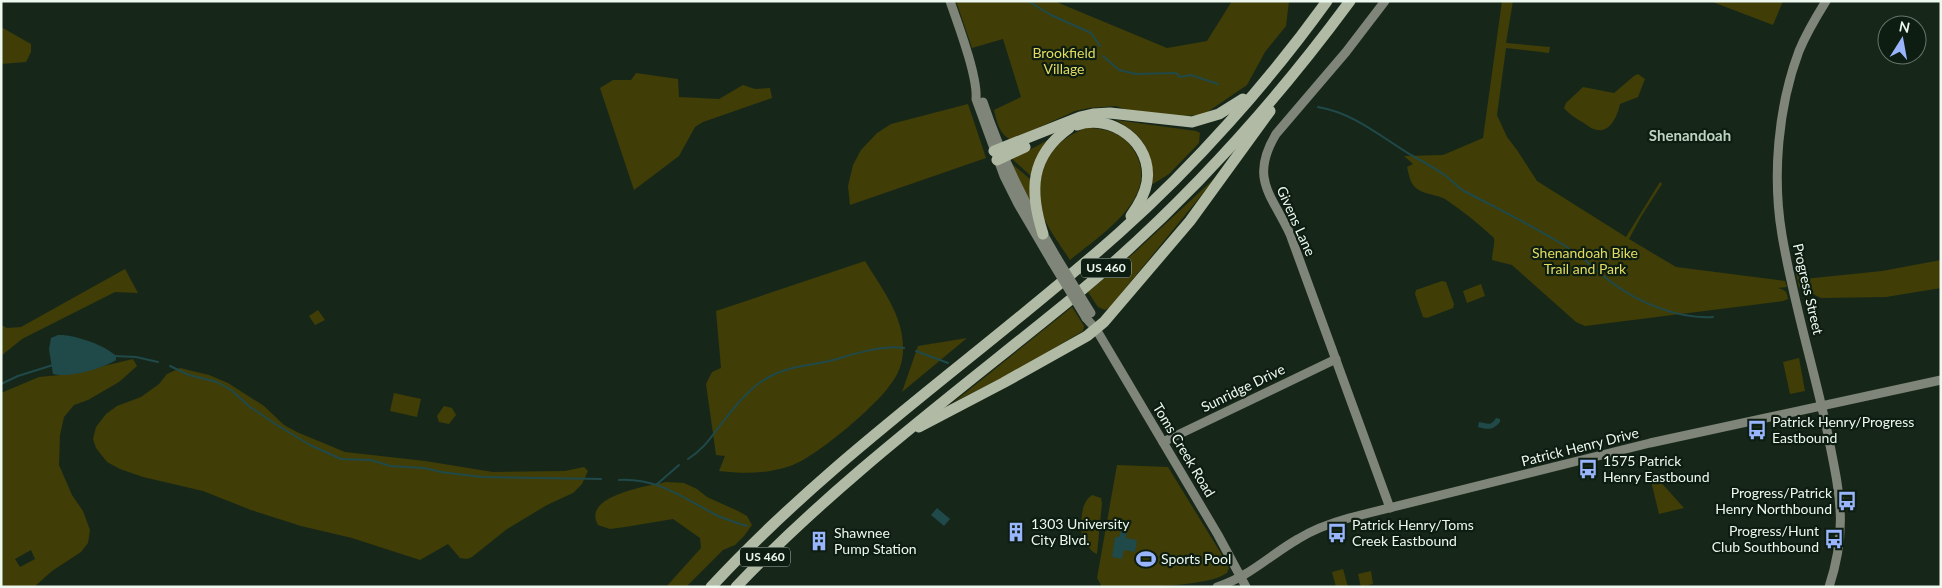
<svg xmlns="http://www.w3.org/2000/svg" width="1942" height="588" font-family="Lato,sans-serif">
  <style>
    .green { fill: #403d06; fill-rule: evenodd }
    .water { fill: #20494a }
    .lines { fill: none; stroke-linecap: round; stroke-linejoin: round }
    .stream { stroke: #20494a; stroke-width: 2 }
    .secondary { stroke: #7f8578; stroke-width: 9 }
    .highway { stroke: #b0baa5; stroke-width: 11 }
    .secondary-bridge { stroke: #7f8578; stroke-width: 9 }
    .labels { text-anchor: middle; stroke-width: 4.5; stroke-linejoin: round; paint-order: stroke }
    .shield { fill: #0d1d11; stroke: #aab6ac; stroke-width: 1 }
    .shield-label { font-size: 12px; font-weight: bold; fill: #edf8ef }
    .park-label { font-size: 14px; fill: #e4dc60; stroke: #0d1d11 }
    .street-label { font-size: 14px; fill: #edf8ef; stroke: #0d1d11 }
    .poi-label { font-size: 14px; fill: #edf8ef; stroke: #0d1d11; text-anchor: start }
    .neighbourhood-label { font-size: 15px; font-weight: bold; fill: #bed3c2; stroke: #0d1d11 }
  </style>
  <rect width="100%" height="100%" fill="#16271a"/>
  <!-- green -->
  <g class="green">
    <path d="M956,1H1054L1167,48L1207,41L1232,1H1289L1286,26L1265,52L1247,85L1203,115L1183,116L1133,112L1116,106L1089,108L1075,111L1011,140C999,134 997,122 994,110L1021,97L1003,39L972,48Z"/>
    <path d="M1502,1H1513L1506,43L1550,47L1549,53L1506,48L1497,115L1507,137L1517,150L1537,181L1626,237L1660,182L1662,184L1642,215L1629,239L1676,267L1785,281L1787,287L1778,288C1785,290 1787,291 1788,299L1783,301L1585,326L1576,322L1512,265L1492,260C1492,252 1495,246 1494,238C1479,224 1463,211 1445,199C1437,194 1424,195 1416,188C1410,183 1409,175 1407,167L1413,164L1404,156L1443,155L1483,138Z"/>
    <path d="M1710,1H1783L1773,25Z"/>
    <path d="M1,27L31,44V52L26,62L1,64Z"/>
    <path d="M636,73L678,79L679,97L719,99L743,85L755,89L770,88L772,98L703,122L695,127L679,156L634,190L600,88L613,80H631Z"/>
    <path d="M1638,74L1645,79L1638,97L1620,104C1618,114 1611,132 1598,130C1593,130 1588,126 1584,123C1577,119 1570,115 1564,108L1566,103L1583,87L1614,93L1634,76Z"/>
    <path d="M968,104L986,158L850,205L848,186L853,165L861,150L877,133L891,124Z"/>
    <path d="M1116,120L1196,131L1200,133L1199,143L1169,174L1153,184C1153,151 1144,136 1116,120Z"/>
    <path d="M1086,128C1104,128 1122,132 1133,149C1164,196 1100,235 1070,260C1061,246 1050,232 1043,216C1040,209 1040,201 1040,193C1040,161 1056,139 1086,128Z"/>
    <path d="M1050,139L1031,176L1012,159Z"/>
    <path d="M1011,163L1030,179L1031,203Z"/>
    <path d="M1217,176L1110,307L1105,310L1098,307L1088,292L1134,253Z"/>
    <path d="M1941,260V288L1886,297L1821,298L1799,287L1796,273L1804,279L1882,271Z"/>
    <path d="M865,261C882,289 904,316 903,350C903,363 898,375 890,385C875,407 815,458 790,466C766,474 744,474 719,471L725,456L716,455L706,384L712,372L721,368L716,311Z"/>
    <path d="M125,269L138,293L115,292L22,339L1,356V325L7,328L21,327Z"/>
    <path d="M1442,281L1446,282L1454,304L1453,308L1427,318L1423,317L1415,294L1416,290Z"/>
    <path d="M1481,284L1485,296L1467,303L1463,291Z"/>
    <path d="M1072,307L1084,326L1083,331L1017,370L954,402Z"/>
    <path d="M318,310L325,320L315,325L309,316Z"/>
    <path d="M967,338L902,392L918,346Z"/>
    <path d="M1799,358L1805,391L1790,394L1783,362Z"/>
    <path d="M133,359L137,366L119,382L88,400L74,405L64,417L60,435L59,465L72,495L83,511L90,530L88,543L81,552L52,571L34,587H1V393L39,377L70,374ZM31,550L35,559L20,567L15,559Z"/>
    <path d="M180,368L209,375L228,383L264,406L284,425L299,433L345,452L425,461L493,472L565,471L584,467L588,471L582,484L573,493L547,505L507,529L472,557L467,559L460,558L448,544L420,560L352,538L301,526L251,510L203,491L143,477L120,469L107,462L96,448L93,439L96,427L106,414L117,406L141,397L159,384L167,374Z"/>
    <path d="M394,393L421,399L417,417L390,411Z"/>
    <path d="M444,406L452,408L456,415L449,424L439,422L437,416Z"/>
    <path d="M1117,465L1168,467L1222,555L1229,568L1227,573C1206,588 1130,587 1102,587L1097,578Z"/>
    <path d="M1648,468L1684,508L1659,514Z"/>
    <path d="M666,482L684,483L697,489L707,497L738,511L747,516L752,525L744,536L735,545L723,550L686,587H666L701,548L700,538L673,519L625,527L610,529L598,525C581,496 648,486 666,482Z"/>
    <path d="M1092,495L1101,498L1102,503L1097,554L1093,552L1082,540C1081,525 1079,504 1092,495Z"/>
    <path d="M1343,569L1348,587H1336L1332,572Z"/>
    <path d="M1371,571L1373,584L1361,587L1358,574Z"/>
  </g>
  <!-- water -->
  <g class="water">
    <path d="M58,335C73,334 105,345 116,356V360C101,369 70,378 53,374L49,349L51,338Z"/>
    <path d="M1496,418L1500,419V422C1493,430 1489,430 1478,427L1479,422C1487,423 1491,427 1496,418Z"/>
    <path d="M937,508L950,519L944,526L931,515Z"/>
    <path d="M1121,531L1127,532L1126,538L1137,540L1135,552L1124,550L1122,559L1112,557L1115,537H1119Z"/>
  </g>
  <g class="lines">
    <!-- stream -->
    <g class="stream">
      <path d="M1028,1L1051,15L1091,33L1100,46"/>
      <path d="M1103,56L1119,70L1136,74L1176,73L1180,77L1191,75L1218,84"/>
      <path d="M1318,107C1354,113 1381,137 1411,155C1422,161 1433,167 1443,174C1451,179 1457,187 1464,191C1500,210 1536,227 1570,249C1585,258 1597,272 1611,282C1639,303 1678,319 1713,317"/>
      <path d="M916,351L948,363"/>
      <path d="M114,356L136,357L158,362"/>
      <path d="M170,366L189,375L217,382L231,390L250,407L277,425L310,445L341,459L371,460L390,466L424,468L441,472L482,477L601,479"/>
      <path d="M1,384L18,376L53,365"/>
      <path d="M688,459C704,449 711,437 722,423C735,406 752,385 771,376C794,364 814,366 837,359C855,353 886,345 904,348"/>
      <path d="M619,480C659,478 685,499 718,516C727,520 738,523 747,526"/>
      <path d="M656,485L679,465"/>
    </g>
    <!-- secondary -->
    <g class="secondary">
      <path d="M950,1C958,24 978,77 976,99L1004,176L1018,204L1052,262"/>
      <path d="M1385,1L1346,52L1276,134C1249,179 1272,195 1290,234L1390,508"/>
      <path d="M1826,1C1816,17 1806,34 1799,51C1778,107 1772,176 1782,235C1793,301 1813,365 1827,430C1839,491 1849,526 1829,587"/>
      <path d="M983,102C1002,159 1027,207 1057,258"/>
      <path d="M1086,318L1096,329L1218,535L1246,587"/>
      <path d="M1163,442L1336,359"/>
      <path d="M1217,587C1249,577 1270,555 1298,539C1314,529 1331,523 1349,518L1650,443L1941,380"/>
    </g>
    <!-- highway -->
    <g class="highway">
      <path d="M1077,125C1112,113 1153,143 1147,182C1145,194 1138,206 1131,216"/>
      <path d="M994,151L1080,117L1093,114L1110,113L1192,122L1219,114L1243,99"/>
      <path d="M997,160L1025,147"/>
      <path d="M1043,234C1029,191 1030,156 1069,128"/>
      <path d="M919,427L1003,383L1087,336L1104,322L1190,221L1270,111"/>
      <path d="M711,587C834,454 984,353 1119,233C1194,166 1268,83 1327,1"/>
      <path d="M736,587C838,480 956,393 1070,300C1175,213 1269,111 1350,1"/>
    </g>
    <!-- secondary-bridge -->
    <g class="secondary-bridge">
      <path d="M1057,258L1091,313"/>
      <path d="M1052,262L1086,318"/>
    </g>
  </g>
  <!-- icons -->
  <defs>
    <symbol id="bus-bare" viewBox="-9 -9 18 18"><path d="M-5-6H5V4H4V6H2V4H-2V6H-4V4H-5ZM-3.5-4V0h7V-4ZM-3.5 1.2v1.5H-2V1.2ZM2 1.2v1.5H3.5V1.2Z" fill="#98b5fd" stroke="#0d1d11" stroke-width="2.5" paint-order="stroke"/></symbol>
    <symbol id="building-bare" viewBox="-9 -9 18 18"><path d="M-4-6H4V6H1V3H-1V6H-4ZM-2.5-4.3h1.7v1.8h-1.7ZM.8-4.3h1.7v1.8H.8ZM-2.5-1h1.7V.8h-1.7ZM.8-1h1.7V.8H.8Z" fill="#98b5fd" stroke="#0d1d11" stroke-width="2.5" paint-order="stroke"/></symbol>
    <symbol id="stadium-bare" viewBox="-9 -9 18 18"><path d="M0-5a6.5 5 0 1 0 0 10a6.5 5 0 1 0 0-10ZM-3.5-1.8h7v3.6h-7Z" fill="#98b5fd" stroke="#0d1d11" stroke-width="2.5" paint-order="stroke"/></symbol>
  </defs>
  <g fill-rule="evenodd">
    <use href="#bus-bare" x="1743" y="416" width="28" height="28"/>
    <use href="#bus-bare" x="1574" y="455" width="28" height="28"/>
    <use href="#bus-bare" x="1833" y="487" width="28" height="28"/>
    <use href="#building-bare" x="1002" y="518" width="28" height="28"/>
    <use href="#bus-bare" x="1323" y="519" width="28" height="28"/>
    <use href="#bus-bare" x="1820" y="525" width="28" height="28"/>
    <use href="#building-bare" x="805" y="527" width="28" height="28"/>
    <use href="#stadium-bare" x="1132" y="545" width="28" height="28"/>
  </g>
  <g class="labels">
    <!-- shield labels -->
    <g class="shield">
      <rect x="1081" y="258.5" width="50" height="19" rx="4"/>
      <rect x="740" y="547.5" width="50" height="19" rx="4"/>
    </g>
    <g class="shield-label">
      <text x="1106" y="272">US 460</text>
      <text x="765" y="561">US 460</text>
    </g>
    <!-- park labels -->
    <g class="park-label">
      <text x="1064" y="58">Brookfield<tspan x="1064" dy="16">Village</tspan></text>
      <text x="1585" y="258">Shenandoah Bike<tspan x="1585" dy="16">Trail and Park</tspan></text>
    </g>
    <!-- street labels -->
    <g class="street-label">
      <text transform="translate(1296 221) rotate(66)" y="5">Givens Lane</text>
      <text transform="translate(1808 289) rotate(77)" y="5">Progress Street</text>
      <text transform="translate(1243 388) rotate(-26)" y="5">Sunridge Drive</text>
      <text transform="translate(1580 447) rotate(-14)" y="5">Patrick Henry Drive</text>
      <text transform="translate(1184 450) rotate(59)" y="5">Toms Creek Road</text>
    </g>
    <!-- poi labels -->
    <g class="poi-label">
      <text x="1772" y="427">Patrick Henry/Progress<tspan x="1772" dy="16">Eastbound</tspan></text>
      <text x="1603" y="466">1575 Patrick<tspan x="1603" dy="16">Henry Eastbound</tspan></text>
      <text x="1832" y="498" text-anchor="end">Progress/Patrick<tspan x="1832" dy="16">Henry Northbound</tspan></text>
      <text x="1031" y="529">1303 University<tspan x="1031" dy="16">City Blvd.</tspan></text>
      <text x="1352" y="530">Patrick Henry/Toms<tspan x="1352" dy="16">Creek Eastbound</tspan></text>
      <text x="1819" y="536" text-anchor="end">Progress/Hunt<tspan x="1819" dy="16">Club Southbound</tspan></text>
      <text x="834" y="538">Shawnee<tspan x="834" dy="16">Pump Station</tspan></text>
      <text x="1161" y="564">Sports Pool</text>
    </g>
    <!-- neighbourhood labels -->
    <g class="neighbourhood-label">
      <text x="1690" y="141">Shenandoah</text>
    </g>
  </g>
  <!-- border -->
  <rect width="1942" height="588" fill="none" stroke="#edf8ef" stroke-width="5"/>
  <!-- north arrow -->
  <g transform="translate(1902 40) rotate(11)"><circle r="24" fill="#0d1d11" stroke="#67756a"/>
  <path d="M0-4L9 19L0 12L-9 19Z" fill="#98b5fd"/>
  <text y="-8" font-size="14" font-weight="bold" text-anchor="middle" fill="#edf8ef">N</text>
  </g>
</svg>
